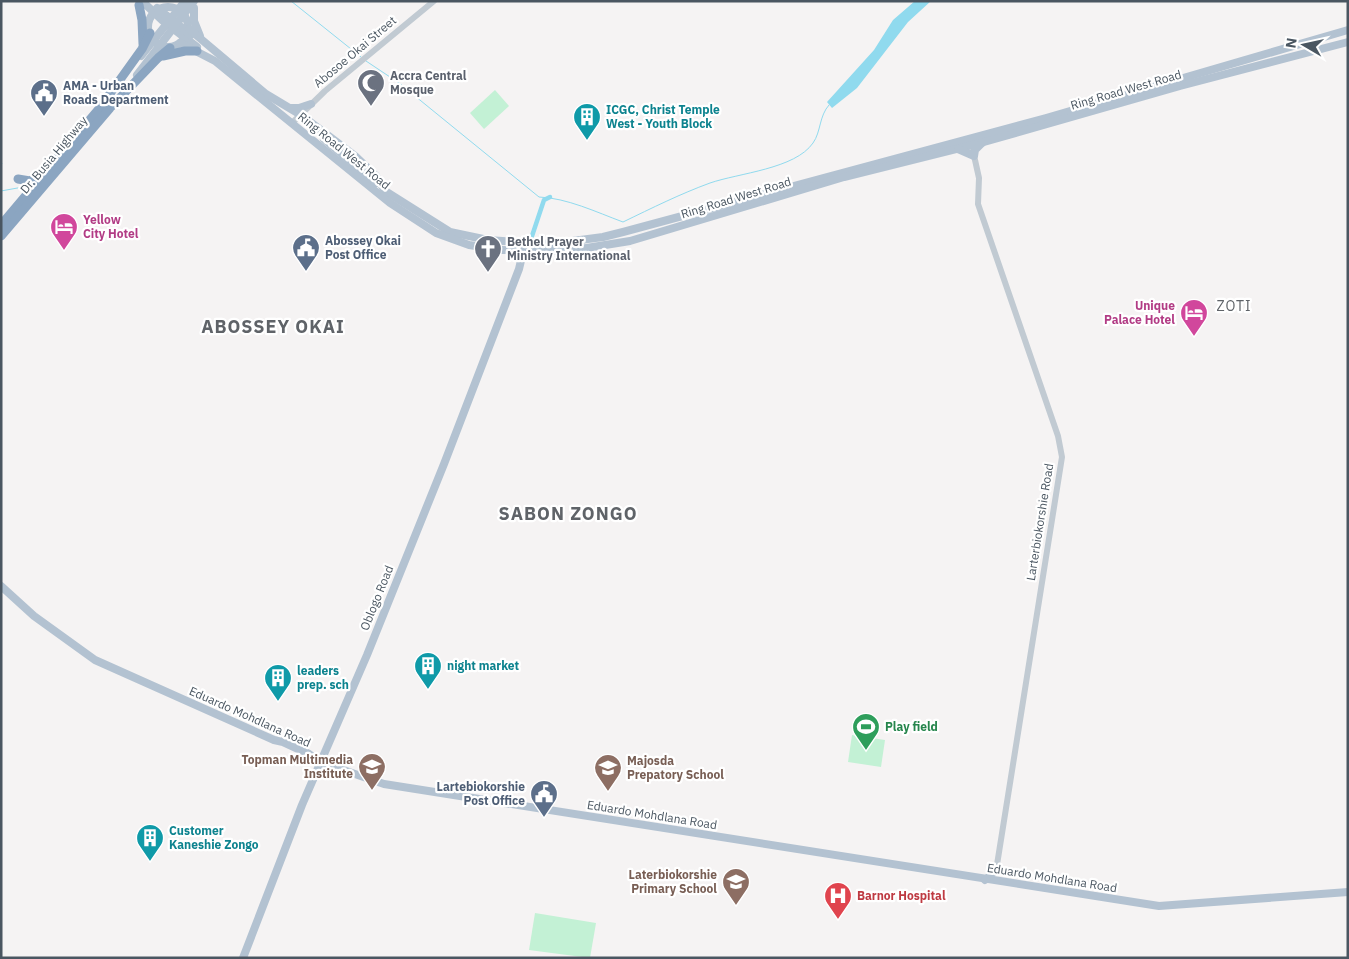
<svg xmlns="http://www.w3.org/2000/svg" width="1349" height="959" font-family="'IBM Plex Sans',sans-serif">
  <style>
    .green { fill: #c3f1d5 }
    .water { fill: #90daee }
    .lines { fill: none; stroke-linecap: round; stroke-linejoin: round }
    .stream { stroke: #90daee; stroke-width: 1 }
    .canal { stroke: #90daee; stroke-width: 4.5 }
    .minor { stroke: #c1cad2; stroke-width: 6 }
    .major { stroke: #b3c2d1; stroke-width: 8 }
    .highway { stroke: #8ba5c1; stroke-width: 9 }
    .labels { text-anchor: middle; stroke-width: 4.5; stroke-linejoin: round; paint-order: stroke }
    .street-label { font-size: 12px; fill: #4a5661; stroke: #fff }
    .worship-label { font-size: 12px; font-weight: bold; fill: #5b616d; stroke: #fff; text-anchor: start }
    .service-label { font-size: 12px; font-weight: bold; fill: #4e5e75; stroke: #fff; text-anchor: start }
    .culture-label { font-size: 12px; font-weight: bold; fill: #0d838f; stroke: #fff; text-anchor: start }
    .hotel-label { font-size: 12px; font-weight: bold; fill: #b23c85; stroke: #fff; text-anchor: start }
    .leisure-label { font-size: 12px; font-weight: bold; fill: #27864d; stroke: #fff; text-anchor: start }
    .education-label { font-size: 12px; font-weight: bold; fill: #785e54; stroke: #fff; text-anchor: end }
    .health-label { font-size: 12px; font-weight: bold; fill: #be3a42; stroke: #fff; text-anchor: start }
    .neighbourhood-label { font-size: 14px; letter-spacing: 1px; fill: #5f6368; stroke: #fff }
    .district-label { font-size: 18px; font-weight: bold; letter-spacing: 1px; fill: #5f6368; stroke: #fff }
  </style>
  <rect width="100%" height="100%" fill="#f5f3f3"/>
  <!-- green -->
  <g class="green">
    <path d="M495,90L509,106L484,129L470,113Z"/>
    <path d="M852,735L885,740L881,767L848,762Z"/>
    <path d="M535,913L596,923L590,958L529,950Z"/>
  </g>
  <!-- water -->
  <path class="water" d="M915,1H931L908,22L857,88L832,108L827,102L874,50L893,20Z"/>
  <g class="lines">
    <!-- stream -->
    <g class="stream">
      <path d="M291,1L361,57"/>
      <path d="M366,61L399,83L539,197C567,198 596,212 623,222C652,208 680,194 710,183C739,173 795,169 813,143C821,132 819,116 829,105"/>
      <path d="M1,162L2,163"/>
      <path d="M1,191L23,187"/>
    </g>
    <!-- canal -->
    <path class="canal" d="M532,236L544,200L550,197"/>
    <!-- minor -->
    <g class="minor">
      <path d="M292,123L325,91L434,1"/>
      <path d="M973,151L979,178L978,204L1058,436L1062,457L996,871"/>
    </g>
    <!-- major -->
    <g class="major">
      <path d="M142,1L162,20L197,47"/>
      <circle cx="168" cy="27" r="20"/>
      <path d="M157,8L191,35"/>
      <path d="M194,8V21L200,36"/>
      <path d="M189,29L266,94L301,115L355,156L376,176L385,191L450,232L488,240L550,244L603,237L623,232L1046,118L1348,30"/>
      <path d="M180,43L215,61L390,203L436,233L469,245L503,250L568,251L630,241L844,177L984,142L1180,86L1348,42"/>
      <path d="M141,56L185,1"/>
      <path d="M137,75L194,1"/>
      <path d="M291,108H299L311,104"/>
      <path d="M324,139L376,183"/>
      <path d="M958,149L974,156L975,150L982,143"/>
      <path d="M1,586L34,616L95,660L274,740L283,742L309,754L320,762L384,784L1159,906L1348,892"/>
      <path d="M985,880L991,875L996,868"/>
      <path d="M243,958L302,805L367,655L444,464L519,269L524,248"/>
    </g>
    <!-- highway -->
    <g class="highway">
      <path d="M139,5L142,20L143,44"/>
      <path d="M163,56L185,51H197"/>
      <path d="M18,179L30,181L42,174"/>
      <path d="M1,225L99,109L142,49L150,33"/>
      <path d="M1,236L110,108L158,58L170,48"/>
    </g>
  </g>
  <!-- icons -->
  <defs>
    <symbol id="mosque-pin" viewBox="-11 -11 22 30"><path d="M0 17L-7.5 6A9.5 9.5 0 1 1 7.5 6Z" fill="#6b7280" stroke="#fff"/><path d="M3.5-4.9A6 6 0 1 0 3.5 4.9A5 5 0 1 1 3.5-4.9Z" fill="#fff"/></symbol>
    <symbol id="civic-pin" viewBox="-11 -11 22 30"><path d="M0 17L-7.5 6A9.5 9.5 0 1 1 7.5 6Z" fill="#5c6f8a" stroke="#fff"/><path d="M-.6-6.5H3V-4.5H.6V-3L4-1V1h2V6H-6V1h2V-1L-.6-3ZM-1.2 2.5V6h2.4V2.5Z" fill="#fff"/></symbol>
    <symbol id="building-pin" viewBox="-11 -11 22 30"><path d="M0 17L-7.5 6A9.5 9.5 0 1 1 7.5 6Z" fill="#0f9aa8" stroke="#fff"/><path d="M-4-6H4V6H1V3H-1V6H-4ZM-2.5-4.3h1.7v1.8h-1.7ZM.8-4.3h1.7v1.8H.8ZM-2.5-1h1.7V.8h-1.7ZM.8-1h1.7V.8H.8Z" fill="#fff"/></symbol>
    <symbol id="hotel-pin" viewBox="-11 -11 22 30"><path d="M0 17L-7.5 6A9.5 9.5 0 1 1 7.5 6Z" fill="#d1479c" stroke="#fff"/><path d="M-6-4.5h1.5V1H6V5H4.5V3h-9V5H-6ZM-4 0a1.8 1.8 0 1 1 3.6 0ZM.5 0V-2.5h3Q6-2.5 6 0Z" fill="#fff"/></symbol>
    <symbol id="church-pin" viewBox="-11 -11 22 30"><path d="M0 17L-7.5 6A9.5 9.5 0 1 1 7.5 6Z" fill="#6b7280" stroke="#fff"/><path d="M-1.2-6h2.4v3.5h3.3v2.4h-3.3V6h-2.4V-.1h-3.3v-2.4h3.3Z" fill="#fff"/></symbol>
    <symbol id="stadium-pin" viewBox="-11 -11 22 30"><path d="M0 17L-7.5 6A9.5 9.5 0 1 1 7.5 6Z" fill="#2e9e5b" stroke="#fff"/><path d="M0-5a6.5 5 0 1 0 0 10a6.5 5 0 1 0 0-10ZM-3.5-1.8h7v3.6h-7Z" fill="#fff"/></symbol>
    <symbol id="school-pin" viewBox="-11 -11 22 30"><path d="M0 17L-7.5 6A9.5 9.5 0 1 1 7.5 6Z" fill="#8d6e63" stroke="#fff"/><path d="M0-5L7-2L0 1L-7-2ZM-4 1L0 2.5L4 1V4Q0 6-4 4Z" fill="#fff"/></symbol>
    <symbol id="hospital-pin" viewBox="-11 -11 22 30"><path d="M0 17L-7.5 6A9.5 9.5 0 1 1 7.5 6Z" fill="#e0444e" stroke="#fff"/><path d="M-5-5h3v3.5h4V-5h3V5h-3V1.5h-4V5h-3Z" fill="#fff"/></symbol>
  </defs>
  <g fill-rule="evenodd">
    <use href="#mosque-pin" x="355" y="67" width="32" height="43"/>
    <use href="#civic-pin" x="28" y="77" width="32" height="43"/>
    <use href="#building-pin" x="571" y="101" width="32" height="43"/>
    <use href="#hotel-pin" x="48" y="211" width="32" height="43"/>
    <use href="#civic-pin" x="290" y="232" width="32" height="43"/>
    <use href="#church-pin" x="472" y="233" width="32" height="43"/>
    <use href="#hotel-pin" x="1178" y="297" width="32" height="43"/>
    <use href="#building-pin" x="412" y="650" width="32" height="43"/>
    <use href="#building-pin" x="262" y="662" width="32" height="43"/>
    <use href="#stadium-pin" x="850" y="711" width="32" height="43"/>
    <use href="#school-pin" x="356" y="751" width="32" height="43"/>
    <use href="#school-pin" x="592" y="752" width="32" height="43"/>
    <use href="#civic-pin" x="528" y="778" width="32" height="43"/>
    <use href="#building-pin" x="134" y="822" width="32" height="43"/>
    <use href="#school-pin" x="720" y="866" width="32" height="43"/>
    <use href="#hospital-pin" x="822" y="880" width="32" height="43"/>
  </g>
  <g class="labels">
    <!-- street labels -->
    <g class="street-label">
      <text transform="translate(355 52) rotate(-40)" y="4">Abosoe Okai Street</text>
      <text transform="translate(1126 90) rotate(-16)" y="4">Ring Road West Road</text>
      <text transform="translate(344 151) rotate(39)" y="4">Ring Road West Road</text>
      <text transform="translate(54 155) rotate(-50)" y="4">Dr. Busia Highway</text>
      <text transform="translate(736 198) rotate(-17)" y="4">Ring Road West Road</text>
      <text transform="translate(1040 522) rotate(-81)" y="4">Larterbiokorshie Road</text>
      <text transform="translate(377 598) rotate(-68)" y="4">Oblogo Road</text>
      <text transform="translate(250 717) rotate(24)" y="4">Eduardo Mohdlana Road</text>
      <text transform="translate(652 815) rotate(9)" y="4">Eduardo Mohdlana Road</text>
      <text transform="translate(1052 878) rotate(9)" y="4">Eduardo Mohdlana Road</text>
    </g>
    <!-- worship labels -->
    <g class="worship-label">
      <text x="390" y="80">Accra Central<tspan x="390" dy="14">Mosque</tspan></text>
      <text x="507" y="246">Bethel Prayer<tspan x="507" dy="14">Ministry International</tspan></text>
    </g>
    <!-- service labels -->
    <g class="service-label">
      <text x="63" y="90">AMA - Urban<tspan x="63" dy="14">Roads Department</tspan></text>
      <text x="325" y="245">Abossey Okai<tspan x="325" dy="14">Post Office</tspan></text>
      <text x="525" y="791" text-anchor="end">Lartebiokorshie<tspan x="525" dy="14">Post Office</tspan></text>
    </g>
    <!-- culture labels -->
    <g class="culture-label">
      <text x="606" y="114">ICGC, Christ Temple<tspan x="606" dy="14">West - Youth Block</tspan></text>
      <text x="447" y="670">night market</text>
      <text x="297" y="675">leaders<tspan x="297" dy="14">prep. sch</tspan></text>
      <text x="169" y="835">Customer<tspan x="169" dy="14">Kaneshie Zongo</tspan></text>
    </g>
    <!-- hotel labels -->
    <g class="hotel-label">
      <text x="83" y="224">Yellow<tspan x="83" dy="14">City Hotel</tspan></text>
      <text x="1175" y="310" text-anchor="end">Unique<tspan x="1175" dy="14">Palace Hotel</tspan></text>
    </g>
    <!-- leisure labels -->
    <g class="leisure-label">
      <text x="885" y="731">Play field</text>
    </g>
    <!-- education labels -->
    <g class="education-label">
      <text x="353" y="764">Topman Multimedia<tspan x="353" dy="14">Institute</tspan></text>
      <text x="627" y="765" text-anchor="start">Majosda<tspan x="627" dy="14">Prepatory School</tspan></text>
      <text x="717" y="879">Laterbiokorshie<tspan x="717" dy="14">Primary School</tspan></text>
    </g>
    <!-- health labels -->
    <g class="health-label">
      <text x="857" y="900">Barnor Hospital</text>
    </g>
    <!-- neighbourhood labels -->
    <g class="neighbourhood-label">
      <text x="1234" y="311">ZOTI</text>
    </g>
    <!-- district labels -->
    <g class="district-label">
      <text x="273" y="333">ABOSSEY OKAI</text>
      <text x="568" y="520">SABON ZONGO</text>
    </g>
  </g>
  <!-- border -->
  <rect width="1349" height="959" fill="none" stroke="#4a5661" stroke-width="5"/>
  <!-- north arrow -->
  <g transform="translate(1304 45) rotate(279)" stroke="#ffffff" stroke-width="4" paint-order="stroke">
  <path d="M0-4L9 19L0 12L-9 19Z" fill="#4a5661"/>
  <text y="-8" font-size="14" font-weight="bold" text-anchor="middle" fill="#4a5661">N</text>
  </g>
</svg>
